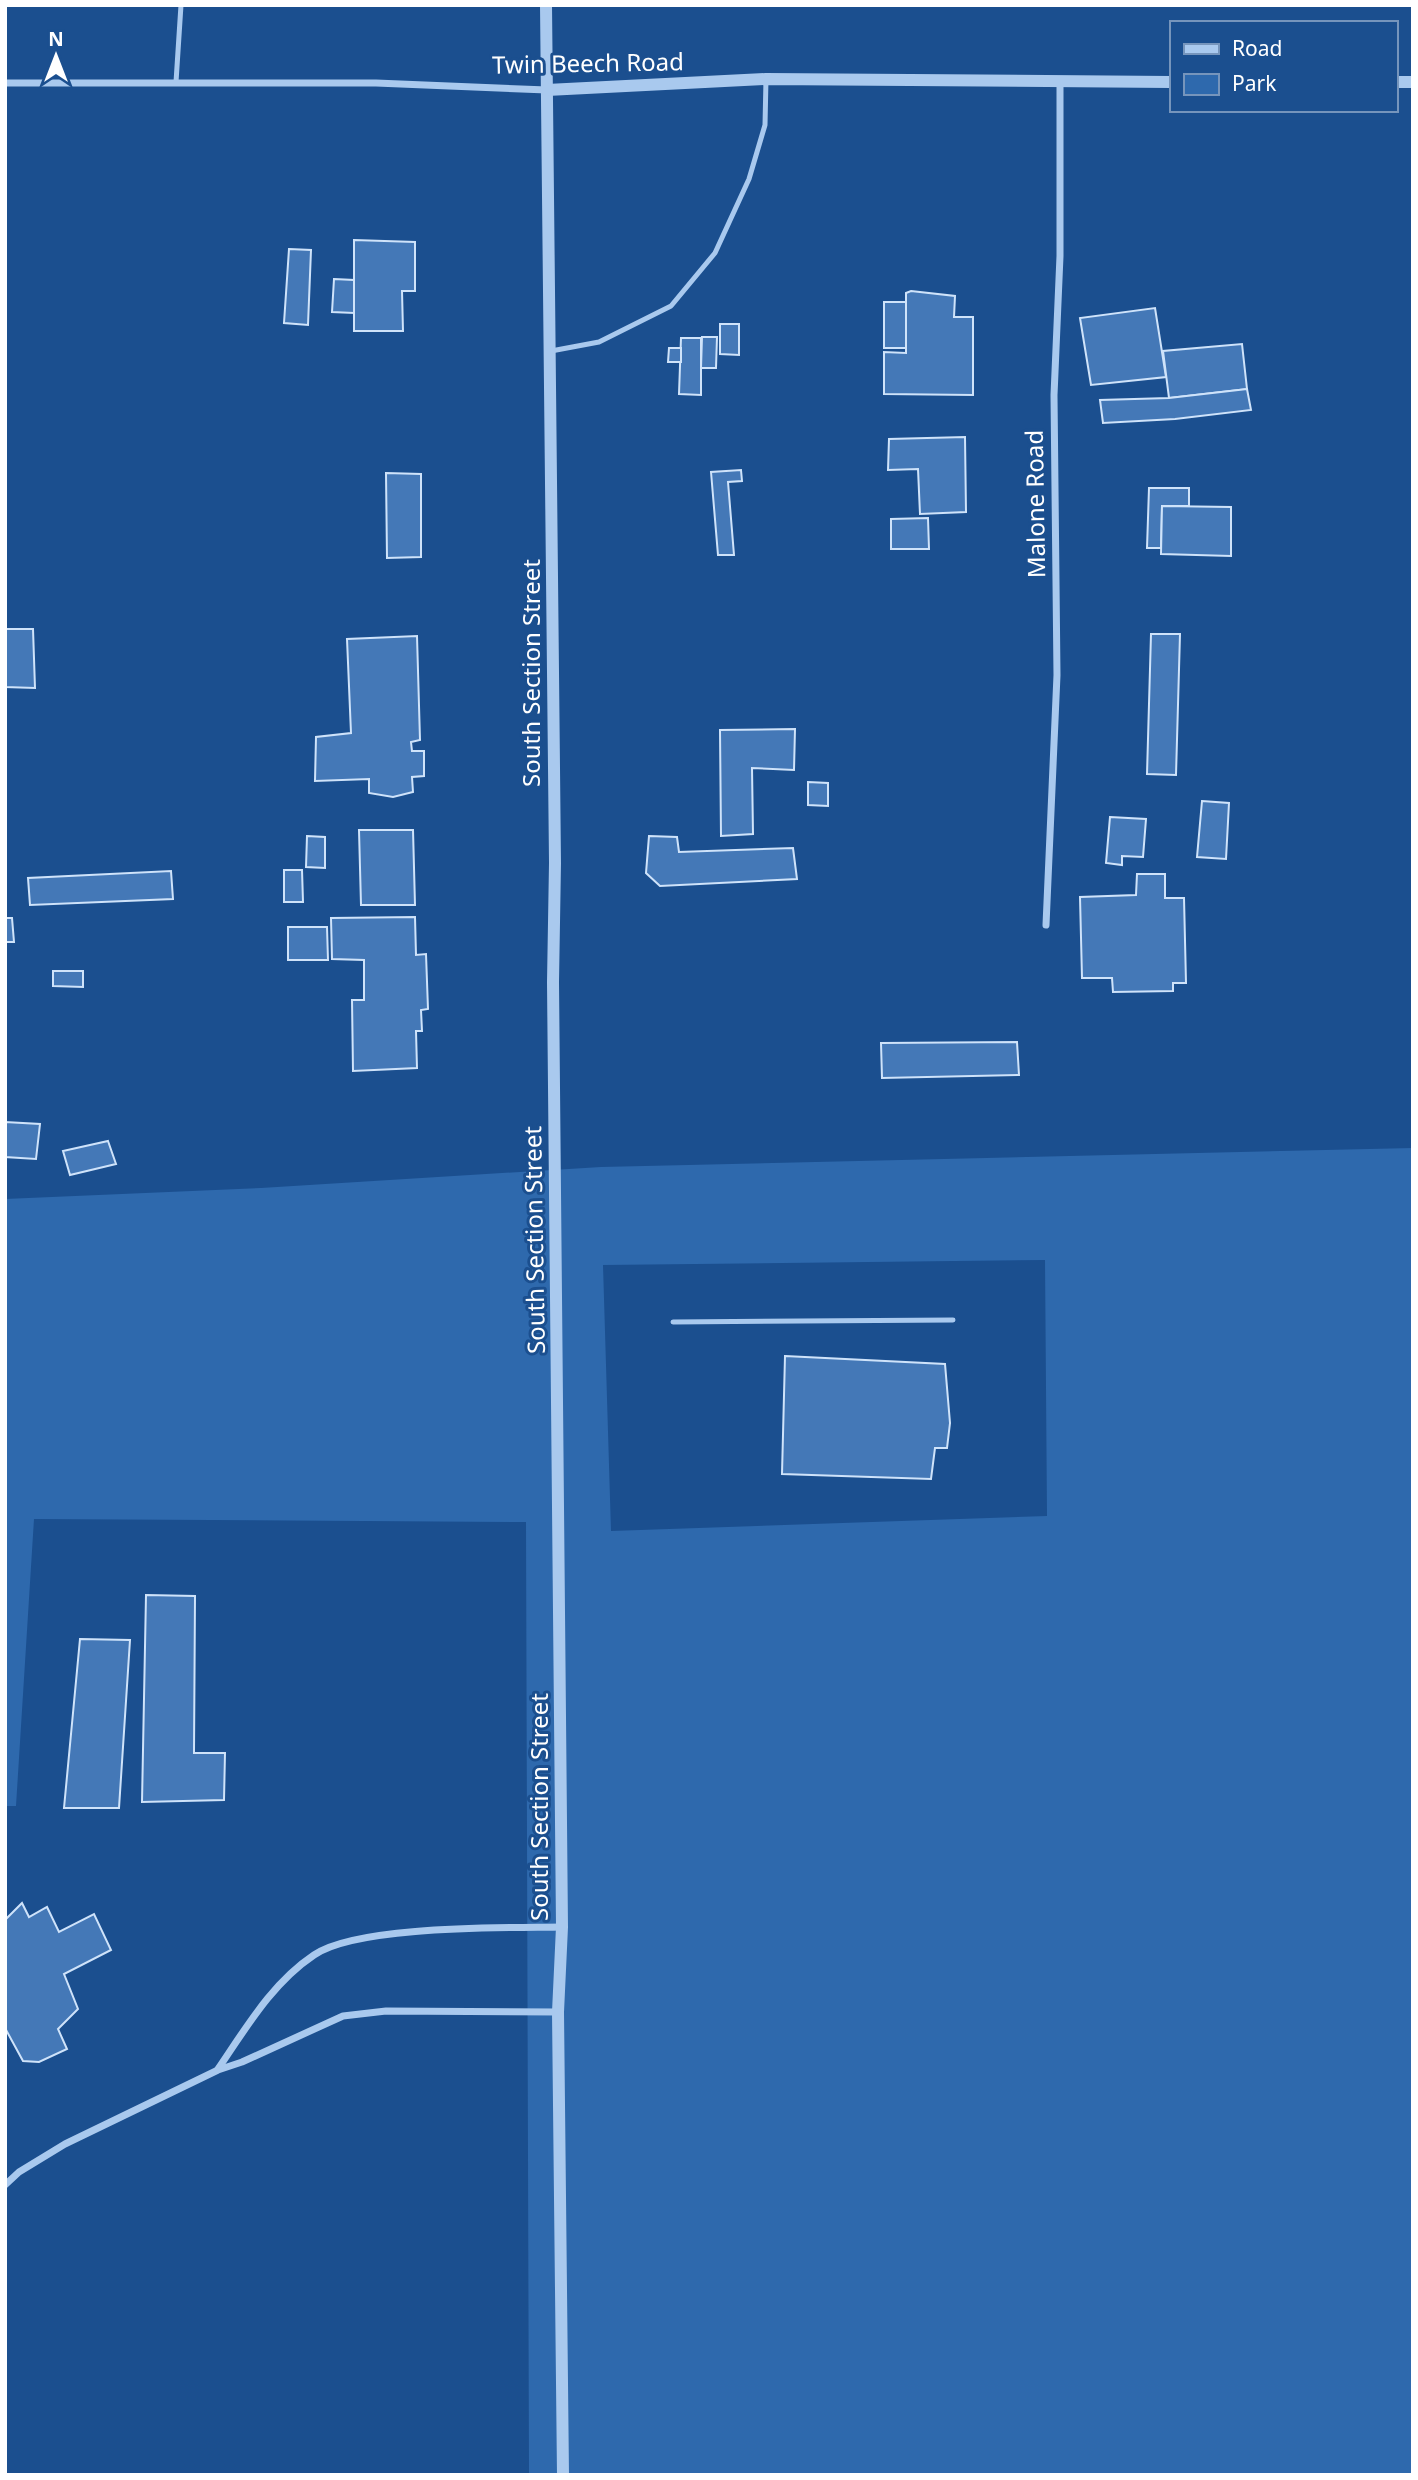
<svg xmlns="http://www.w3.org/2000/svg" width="1418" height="2480" font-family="'Noto Sans',sans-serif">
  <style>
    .green { fill: #2e69ad; fill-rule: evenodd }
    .building { fill: #4478b7; stroke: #cfe3fa; stroke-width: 2 }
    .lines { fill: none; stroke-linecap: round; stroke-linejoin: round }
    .service { stroke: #a9c9ee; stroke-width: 5 }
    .minor { stroke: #a9c9ee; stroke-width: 7 }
    .tertiary { stroke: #a9c9ee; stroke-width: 12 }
    .labels { text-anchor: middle; stroke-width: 6; stroke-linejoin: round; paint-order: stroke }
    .street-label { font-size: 24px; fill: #fff; stroke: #1b4f8f }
  </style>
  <rect width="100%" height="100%" fill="#1b4f8f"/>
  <!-- green -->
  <path class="green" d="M1413,1148V2475H529L526,1522L34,1519L16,1806H5V1199L261,1188L601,1167ZM1045,1260L1047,1516L611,1531L603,1265Z"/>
  <!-- building -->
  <g class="building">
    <path d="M354,240L415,242V291H402L403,331H354Z"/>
    <path d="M289,249L311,250L308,325L284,323Z"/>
    <path d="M334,279L354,280V313L332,312Z"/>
    <path d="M911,291L955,296L954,317H973V395L884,394V352L906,353V293Z"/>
    <rect x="884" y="302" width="22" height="46"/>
    <path d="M1155,308L1166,377L1091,385L1080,318Z"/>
    <path d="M720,324H739V355L720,354Z"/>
    <path d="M702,337H717L716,368H701Z"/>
    <path d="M681,338H701V395L679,394Z"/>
    <path d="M1242,344L1247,389L1169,398L1163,351Z"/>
    <path d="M669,348H681V362H668Z"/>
    <path d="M1247,389L1251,410L1175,419L1103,423L1100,400L1169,398Z"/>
    <path d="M965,437L966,512L920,514L918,469L888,470L889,439Z"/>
    <path d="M741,470L742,481L728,482L734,555H718L711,472Z"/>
    <path d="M386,473L421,474V557L387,558Z"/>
    <path d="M1149,488H1189V506H1162L1161,548H1147Z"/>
    <path d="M1162,506L1231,507V556L1161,554Z"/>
    <path d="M928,518L929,549H891V519Z"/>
    <path d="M5,629H33L35,688L5,687Z"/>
    <path d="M1151,634H1180L1176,775L1147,774Z"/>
    <path d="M417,636L420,740L411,742L412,751H424V776L412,777L413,792L393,797L369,793V779L315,781L316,737L351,733L347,639Z"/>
    <path d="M795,729L794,770L752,768L753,834L721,836L720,730Z"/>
    <path d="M808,782L828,783V806L808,805Z"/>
    <path d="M1202,801L1229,803L1226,859L1197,857Z"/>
    <path d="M1110,817L1146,819L1143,857L1122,856V865L1106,863Z"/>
    <path d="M359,830H413L415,905H361Z"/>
    <path d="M307,836L325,837V868L306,867Z"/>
    <path d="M649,836L677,837L679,852L793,848L797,879L660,886L646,873Z"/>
    <path d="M284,870H302L303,902H284Z"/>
    <path d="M171,871L173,899L30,905L28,878Z"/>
    <path d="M1137,874H1165V898H1184L1186,983H1173V991L1113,992L1112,978H1082L1080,897L1136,895Z"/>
    <path d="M415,917L416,955L426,954L428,1009L421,1010L422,1031H416L417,1068L353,1071L352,1000H364V960L332,959L331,918Z"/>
    <path d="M5,918H12L14,942H5Z"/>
    <path d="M288,927H327L328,960H288Z"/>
    <path d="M53,971H83V987L53,986Z"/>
    <path d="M1017,1042L1019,1075L882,1078L881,1043Z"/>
    <path d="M5,1122L40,1124L36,1159L5,1157Z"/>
    <path d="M108,1141L116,1164L70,1175L63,1151Z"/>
    <path d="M785,1356L945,1364L950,1423L947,1448H935L931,1479L782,1474Z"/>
    <path d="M146,1595L195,1596L194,1753H225L224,1800L142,1802Z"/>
    <path d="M80,1639L130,1640L119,1808H64Z"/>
    <path d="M22,1903L29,1917L47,1907L59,1932L94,1914L111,1950L64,1974L78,2009L58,2029L67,2049L39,2062L23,2061L5,2028V1920Z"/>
  </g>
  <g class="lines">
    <!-- service -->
    <g class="service">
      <path d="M176,82L181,5"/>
      <path d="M551,351L599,342L671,306L715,253L749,179L765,125L766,79"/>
      <path d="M673,1322L953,1320"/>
    </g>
    <!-- minor -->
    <g class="minor">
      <path d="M5,83H376L547,90"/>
      <path d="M1046,925L1057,675L1054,395L1060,256V83"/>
      <path d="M218,2069C246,2028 272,1983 314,1955C357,1925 507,1928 562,1927"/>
      <path d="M5,2185L19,2172L65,2144L218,2070L242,2062L343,2016L386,2011L558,2012"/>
    </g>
    <!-- tertiary -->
    <g class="tertiary">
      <path d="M546,5L555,863L553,982L562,1927L558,2012L563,2475"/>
      <path d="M1395,82H1413"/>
      <path d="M547,90L766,79L1171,82"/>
    </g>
  </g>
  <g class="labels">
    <!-- street labels -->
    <g class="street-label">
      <text transform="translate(588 64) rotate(-1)" y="8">Twin Beech Road</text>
      <text transform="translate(1036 504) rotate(-91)" y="8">Malone Road</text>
      <text transform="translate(532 673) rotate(-90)" y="8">South Section Street</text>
      <text transform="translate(535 1240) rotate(-91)" y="8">South Section Street</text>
      <text transform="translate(540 1807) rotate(-90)" y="8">South Section Street</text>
    </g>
  </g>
  <!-- border -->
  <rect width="1418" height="2480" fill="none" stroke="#ffffff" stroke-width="14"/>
  <!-- legend -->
  <rect x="1170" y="21" width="228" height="91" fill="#1b4f8f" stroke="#7695bc" stroke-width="2"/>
  <rect x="1184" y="44" width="35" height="10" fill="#a9c9ee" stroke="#7695bc" stroke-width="2"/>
  <text x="1232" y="56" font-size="21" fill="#ffffff">Road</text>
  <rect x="1184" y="74" width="35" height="21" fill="#2e69ad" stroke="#7695bc" stroke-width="2"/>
  <text x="1232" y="91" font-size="21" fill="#ffffff">Park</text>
  <!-- north arrow -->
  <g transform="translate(56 56)" stroke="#1b4f8f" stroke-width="5" paint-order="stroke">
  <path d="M0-5L12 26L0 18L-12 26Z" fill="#ffffff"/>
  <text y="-10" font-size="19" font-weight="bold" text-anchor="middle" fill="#ffffff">N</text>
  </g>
</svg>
